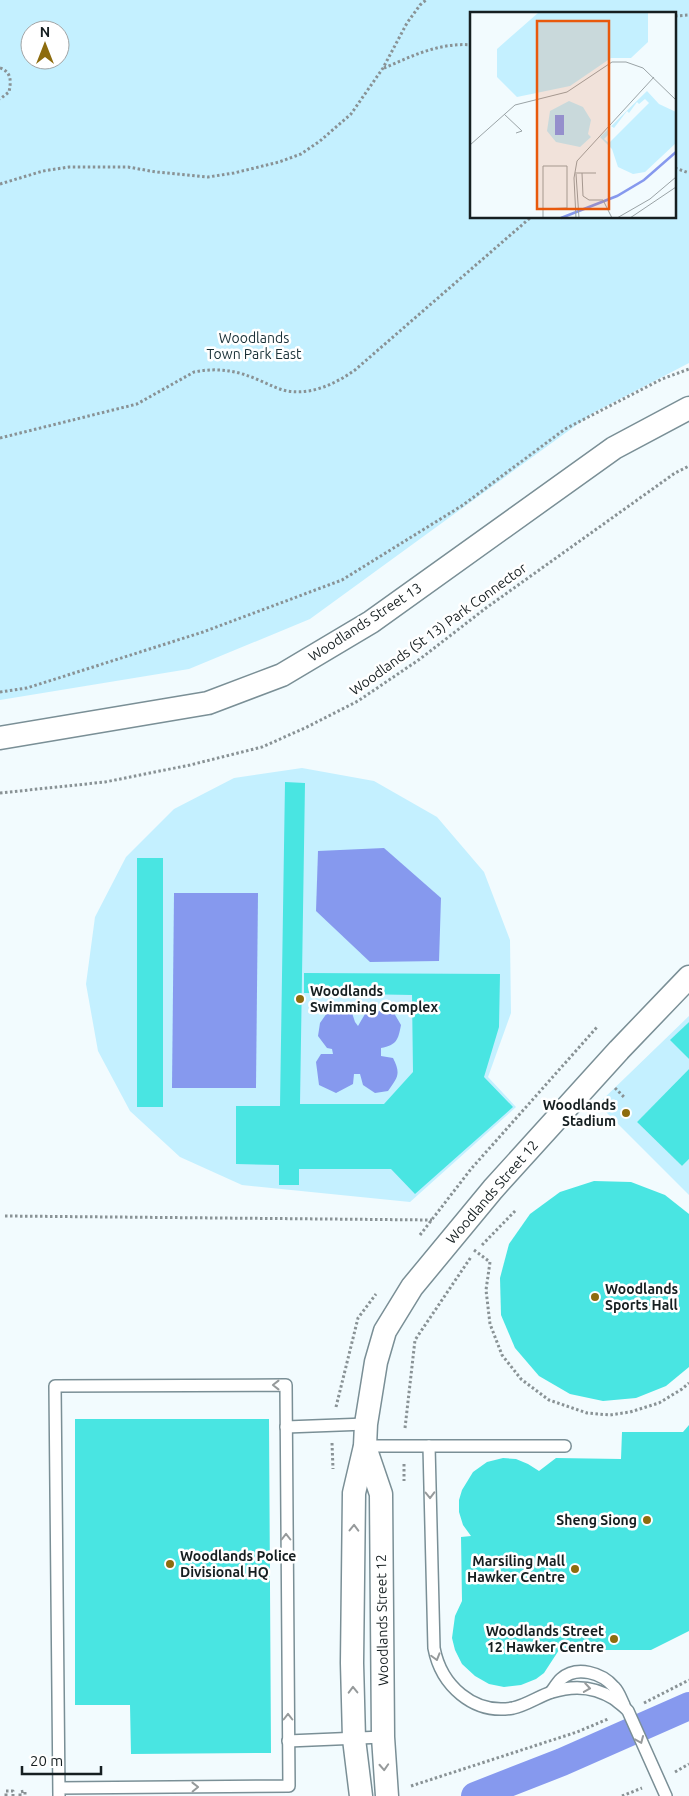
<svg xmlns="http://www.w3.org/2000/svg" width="689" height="1796" font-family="Ubuntu,sans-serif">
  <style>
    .green { fill: #c4f0ff; fill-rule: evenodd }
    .water { fill: #8699ee }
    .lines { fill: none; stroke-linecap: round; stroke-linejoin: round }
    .canal { stroke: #8699ee; stroke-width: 28 }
    .building { fill: #49e5e2 }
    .lane-casing { stroke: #7a8f96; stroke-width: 14 }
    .street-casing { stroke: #7a8f96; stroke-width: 25 }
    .path { stroke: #899295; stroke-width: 3; stroke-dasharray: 2.5 2.5; stroke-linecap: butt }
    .lane { stroke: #fff; stroke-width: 11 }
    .street { stroke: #fff; stroke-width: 22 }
    .oneway { stroke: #969a9b }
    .poi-dot { fill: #8d6c0e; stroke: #fff; stroke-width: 2 }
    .labels { text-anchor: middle; stroke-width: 5; stroke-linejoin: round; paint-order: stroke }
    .park-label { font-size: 14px; fill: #193037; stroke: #fff }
    .street-label { font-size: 14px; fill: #161f21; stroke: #fff }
    .poi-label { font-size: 14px; font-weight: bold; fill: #161f21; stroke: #fff; text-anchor: end }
    .inset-river { fill: none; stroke: #8699ee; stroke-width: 2.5 }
    .inset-road { fill: none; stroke: #9aa3a6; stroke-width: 1 }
    .view { fill: #e8590c; fill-opacity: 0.15; stroke: #e8590c; stroke-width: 2.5 }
    .inset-edge { fill: none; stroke: #161f21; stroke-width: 2.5 }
  </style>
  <rect width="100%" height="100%" fill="#f2fbfe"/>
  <!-- green -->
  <g class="green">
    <path d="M0,0H689V363L593,413L310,619L189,669L0,700ZM472,14H675V218H472ZM30,30H60V60H30Z"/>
    <path d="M302,768L374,781L437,817L484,872L510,940L511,1013L488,1077L516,1107L410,1202L242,1185L180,1157L130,1111L98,1051L86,984L95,917L126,857L174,809L234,778Z"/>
    <path d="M689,1016V1022L671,1040L689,1059V1069L637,1122L682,1166L689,1159V1195L598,1104Z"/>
  </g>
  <!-- water -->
  <g class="water">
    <path d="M384,848L441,898L439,961L370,962L316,911L318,851Z"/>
    <path d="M174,893H258L256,1088H172Z"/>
    <path d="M340,1010L352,1013L355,1022L358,1026L365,1014L380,1011L394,1013L401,1025C398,1040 397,1045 381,1048V1056L393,1058C401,1074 398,1077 388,1091L375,1093L363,1085L360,1074H354L353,1084L336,1093L319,1085L316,1062L321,1054H333L332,1049L327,1048L318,1036L320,1023L327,1013Z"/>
  </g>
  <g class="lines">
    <!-- canal -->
    <path class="canal" d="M475,1796L562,1762L689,1706"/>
  </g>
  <!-- building -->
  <g class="building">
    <path d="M285,782L305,783L300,1104H384L413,1072L412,995L304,993V973L500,974L499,1027L484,1077L513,1107L415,1194L391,1169H299V1185H279V1165L236,1164V1106H280Z"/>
    <rect x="137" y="858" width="26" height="249"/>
    <path d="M689,1022V1059L670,1040Z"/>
    <path d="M689,1069V1159L682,1166L637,1122Z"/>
    <path d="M594,1181L631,1182L665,1195L689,1214V1367L666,1386L636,1398L603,1401L570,1394L539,1376L515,1348L501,1315L500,1278L509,1244L530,1214L560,1192Z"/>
    <path d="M75,1419H269L271,1753L131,1754L130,1705H75Z"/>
    <path d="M689,1425V1631L651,1650H559L544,1673L536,1679L521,1685L504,1687L489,1684L475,1676L462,1664L455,1650L452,1638L455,1616L462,1601L461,1537L471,1536L463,1525L459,1512V1500L462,1490L473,1472L487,1462L503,1458L516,1459L528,1464L539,1471L556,1458L621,1459L622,1432H683Z"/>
  </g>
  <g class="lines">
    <defs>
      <g id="lane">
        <path d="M286,1427L366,1424"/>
        <path d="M365,1446H565"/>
        <path d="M429,1446L434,1648C441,1685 473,1715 513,1708C527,1705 539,1696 552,1692C574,1685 594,1686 614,1699C619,1703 624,1706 628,1711L666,1796"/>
        <path d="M551,1692C554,1688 557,1683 561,1679C577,1665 602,1673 614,1687C619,1692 621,1699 624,1705"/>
        <path d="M288,1741L383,1737"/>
        <path d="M59,1788L289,1786L286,1385L55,1386L59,1796"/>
      </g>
      <g id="street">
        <path d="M0,738L208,703L282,675L371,622L614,448L689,408"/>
        <path d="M365,1447L381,1494L383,1737L387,1796"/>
        <path d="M361,1796L354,1739L352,1663L354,1493L365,1446L366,1424L376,1362L385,1331L412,1287L493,1189L619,1050L689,977"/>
      </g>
    </defs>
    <!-- lane casing -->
    <use href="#lane" class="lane-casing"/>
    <!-- street casing -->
    <use href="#street" class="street-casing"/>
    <!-- path -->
    <g class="path">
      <path d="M675,16L689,15"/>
      <path d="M0,68C12,72 11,82 9,92L0,99"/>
      <path d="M384,68C412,56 440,42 472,45"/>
      <path d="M675,168L689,173"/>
      <path d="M0,184L43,171L69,167H128L156,172L208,177L234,173L279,162L301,154L320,141L351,114L383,68L407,23L420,5L426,0"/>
      <path d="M0,438L137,404L194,372C219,367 239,371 261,381C270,385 278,389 287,391C312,395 335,384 355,370L530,218"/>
      <path d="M0,692L27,688L203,632L342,580L463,505L565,429L662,379L689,369"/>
      <path d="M0,793L105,782L190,765L262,747L305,728L358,701L420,659L486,608L675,473L689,466"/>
      <path d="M615,1088L625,1098"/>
      <path d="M5,1216L432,1220"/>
      <path d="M420,1235L471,1169L598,1026"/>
      <path d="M482,1245L516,1210"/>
      <path d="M474,1250L490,1262L486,1290L490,1324L502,1355L521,1379L549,1400L587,1413L610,1415L630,1412L659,1403L682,1389L689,1383"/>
      <path d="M336,1407L358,1318L376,1294"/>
      <path d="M405,1428L415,1340L471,1257"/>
      <path d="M332,1443L333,1469"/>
      <path d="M404,1464V1481"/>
      <path d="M644,1703L689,1680"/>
      <path d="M675,1772L689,1764"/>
      <path d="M411,1786L577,1732L608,1719"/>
      <path d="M6,1796V1791H13V1796"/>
      <path d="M20,1796V1792L25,1791V1796"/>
      <path d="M622,1796L642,1788"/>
    </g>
    <!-- lane -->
    <use href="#lane" class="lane"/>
    <!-- street -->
    <use href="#street" class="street"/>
  </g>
  <!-- one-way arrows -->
  <defs><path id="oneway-chevron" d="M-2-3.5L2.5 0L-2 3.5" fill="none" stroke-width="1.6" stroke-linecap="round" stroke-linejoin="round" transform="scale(1.25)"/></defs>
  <g class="oneway">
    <use href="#oneway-chevron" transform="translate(276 1385) rotate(180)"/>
    <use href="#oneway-chevron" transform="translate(430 1495) rotate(89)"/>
    <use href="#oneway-chevron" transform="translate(354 1528) rotate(-89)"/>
    <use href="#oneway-chevron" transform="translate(286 1537) rotate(-90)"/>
    <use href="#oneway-chevron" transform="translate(436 1657) rotate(74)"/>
    <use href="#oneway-chevron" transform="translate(587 1688) rotate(9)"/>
    <use href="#oneway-chevron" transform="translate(353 1690) rotate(-91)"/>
    <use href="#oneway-chevron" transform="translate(288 1717) rotate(-90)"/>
    <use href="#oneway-chevron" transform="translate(640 1740) rotate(67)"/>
    <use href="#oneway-chevron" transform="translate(384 1767) rotate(87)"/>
    <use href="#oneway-chevron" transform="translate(195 1787) rotate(-1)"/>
  </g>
  <!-- markers -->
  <g class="poi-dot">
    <circle cx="300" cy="999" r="5"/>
    <circle cx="626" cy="1113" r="5"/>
    <circle cx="595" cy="1297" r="5"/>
    <circle cx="647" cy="1520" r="5"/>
    <circle cx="170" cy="1564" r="5"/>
    <circle cx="575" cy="1569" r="5"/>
    <circle cx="614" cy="1639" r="5"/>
  </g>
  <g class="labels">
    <!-- park labels -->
    <g class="park-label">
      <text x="254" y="343">Woodlands<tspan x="254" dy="16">Town Park East</tspan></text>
    </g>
    <!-- street labels -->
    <g class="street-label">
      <text transform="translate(365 622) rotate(-33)" y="5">Woodlands Street 13</text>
      <text transform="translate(438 629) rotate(-36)" y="5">Woodlands (St 13) Park Connector</text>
      <text transform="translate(492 1192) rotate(-49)" y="5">Woodlands Street 12</text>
      <text transform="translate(382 1620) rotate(-91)" y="5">Woodlands Street 12</text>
    </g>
    <!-- poi labels -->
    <g class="poi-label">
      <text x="310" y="996" text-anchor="start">Woodlands<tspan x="310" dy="16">Swimming Complex</tspan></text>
      <text x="616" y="1110">Woodlands<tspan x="616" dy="16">Stadium</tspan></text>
      <text x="605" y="1294" text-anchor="start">Woodlands<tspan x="605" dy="16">Sports Hall</tspan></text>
      <text x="637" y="1525">Sheng Siong</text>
      <text x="180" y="1561" text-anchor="start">Woodlands Police<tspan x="180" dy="16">Divisional HQ</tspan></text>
      <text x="565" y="1566">Marsiling Mall<tspan x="565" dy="16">Hawker Centre</tspan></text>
      <text x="604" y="1636">Woodlands Street<tspan x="604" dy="16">12 Hawker Centre</tspan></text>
    </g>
  </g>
  <!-- overview -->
  <g transform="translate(470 12)">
    <rect width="206" height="206" fill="#f2fbfe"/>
    <path d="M68,1H178V30L161,46H141L100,74L47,85L27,65V37ZM177,79L189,92L206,100V131L175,160L163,162L148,155L142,137L130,125ZM175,87L179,91L139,131L134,127L140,121L138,118L141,114L144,116L157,99L159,101L167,90L169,92ZM99,89L113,95L121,108L118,122L121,125L110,135L86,130L77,119L80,99Z" fill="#c4f0ff" fill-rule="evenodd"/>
    <path d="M85,103H94V123H85Z" fill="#8699ee"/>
    <path class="inset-river" d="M91,206L147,184L174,168L206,140"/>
    <path class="inset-road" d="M34,102L52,119L46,121M0,133L45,93L97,80L142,50H156L173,56L206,88M105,161H126M112,161L113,184L119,188H133L142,206M106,162L109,206M73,197L97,196V154H73V206M106,206L104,166L107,149L184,65M147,206L180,187L206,165M160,206L206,175"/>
    <path class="view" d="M67,9H139V197H67Z"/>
    <rect width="206" height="206" class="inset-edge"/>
  </g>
  <!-- north arrow -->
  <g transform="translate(45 45)"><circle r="24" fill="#ffffff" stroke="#a2a5a6"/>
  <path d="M0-4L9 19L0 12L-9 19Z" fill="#8d6c0e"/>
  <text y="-8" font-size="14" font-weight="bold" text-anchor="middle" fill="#161f21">N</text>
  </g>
  <!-- scale -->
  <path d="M22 1766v8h79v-8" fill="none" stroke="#161f21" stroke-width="2.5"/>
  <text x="30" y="1766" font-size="15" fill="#161f21" stroke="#ffffff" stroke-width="4" paint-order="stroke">20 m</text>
</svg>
